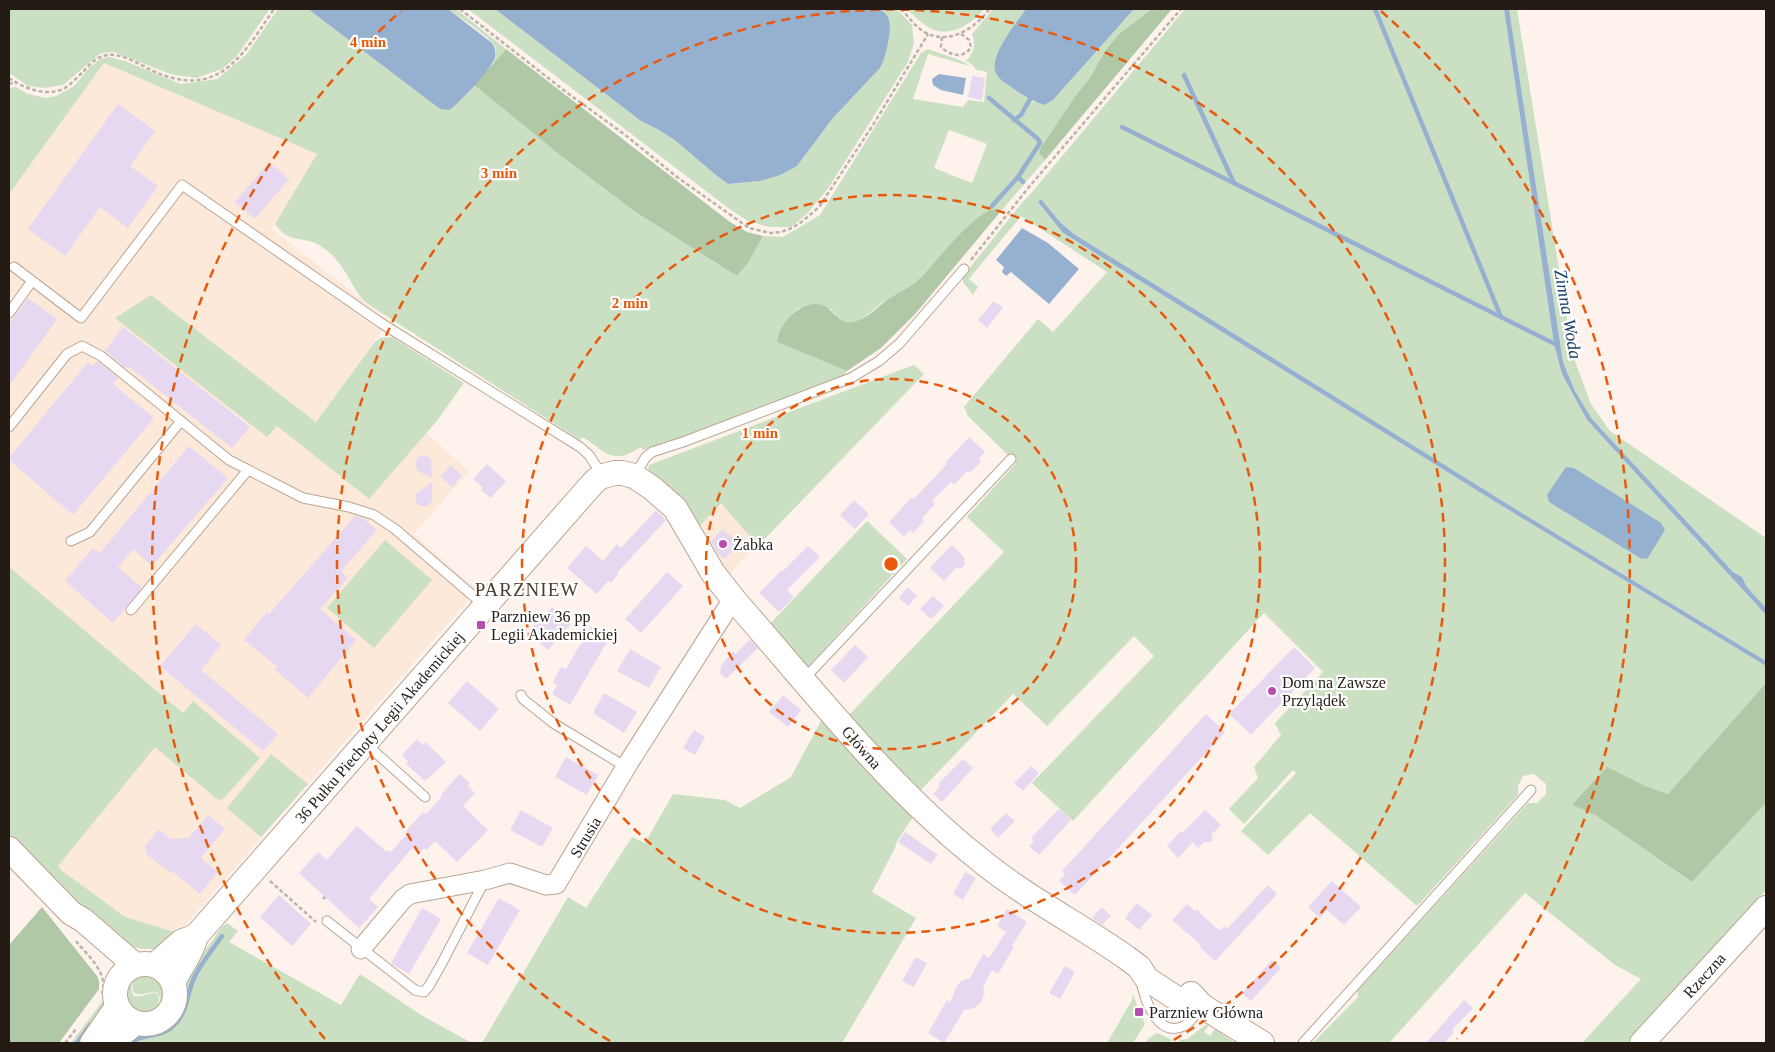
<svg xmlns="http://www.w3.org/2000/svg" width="1775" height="1052" font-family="'Times New Roman',serif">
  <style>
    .built { fill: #fce9da }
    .green { fill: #cbdfc3; fill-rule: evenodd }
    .forest { fill: #b0c8a6 }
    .water { fill: #96b1d0 }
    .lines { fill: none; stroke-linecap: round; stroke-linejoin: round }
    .stream { stroke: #96b1d0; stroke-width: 4.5 }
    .building { fill: #e6d8f1 }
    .service-casing { stroke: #bba492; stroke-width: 11 }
    .minor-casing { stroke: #bba492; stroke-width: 21 }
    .tertiary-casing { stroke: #bba492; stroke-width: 26 }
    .path { stroke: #bbb2ab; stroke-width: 2.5; stroke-dasharray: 4 2.5; stroke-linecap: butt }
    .service { stroke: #fff; stroke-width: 9 }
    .minor { stroke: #fff; stroke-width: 19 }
    .tertiary { stroke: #fff; stroke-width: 24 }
    .ring { fill: none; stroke: #e8590c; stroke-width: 2.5; stroke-dasharray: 9 6 }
    .poi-dot { fill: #b74daf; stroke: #fff; stroke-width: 2 }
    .labels { text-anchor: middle; stroke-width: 4.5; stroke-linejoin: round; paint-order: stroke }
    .poi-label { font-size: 16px; fill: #231b14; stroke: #fff; text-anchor: start }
    .street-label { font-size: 16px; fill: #231b14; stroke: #fff }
    .water-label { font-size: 18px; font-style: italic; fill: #19416b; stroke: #fff }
    .quarter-label { font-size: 19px; letter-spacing: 1px; fill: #4e3b2b; stroke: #fff }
    .centre { fill: #e8590c; stroke: #fff; stroke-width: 2.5 }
    .ring-label { font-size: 15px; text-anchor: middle; font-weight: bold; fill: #e8590c; stroke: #fff; stroke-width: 4.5; stroke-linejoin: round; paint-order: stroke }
  </style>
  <rect width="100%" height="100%" fill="#fdf3ec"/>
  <!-- built -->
  <g class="built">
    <path d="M104,63L318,154L272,229L389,321L316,422L151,295L267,437L276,425L368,499L426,433L469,471L414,534L477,590L178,933L125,917L60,870L50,856L9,827V194Z"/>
    <path d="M721,503L758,546L729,574L724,577L696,530Z"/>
  </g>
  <!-- green -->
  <g class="green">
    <path d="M9,9H270L236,57L222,69L196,78L170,74L114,52L101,53L63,85L45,88L28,86L9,73Z"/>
    <path d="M278,9H308L440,109L455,106L474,85L560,155L634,211L737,276L748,263L763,236L783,237L820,215L921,53L928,49C938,53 964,60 970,66L928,54L913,99L963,107L968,100L984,102L987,72L977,70L970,63L966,61C974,52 976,46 972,34L993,9H1026C1015,25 991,54 997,74L1015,90L1034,102L1053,100L1134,9H1152L1119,34L1106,50L1089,79L1044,142L1039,153L1045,160L1001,211L996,209L978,218L967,227L916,282L905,291L883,302L859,321L848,323L839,319L831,309C822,309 811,306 802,307C792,309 778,332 777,342L847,371L843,377L683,438L665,442L643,450L641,447C612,465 608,454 583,437L580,440L388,317C380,311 366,305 360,296C346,276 342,259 319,245C301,235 290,245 275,224L317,154L104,63L9,194V88L16,87L26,93L45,98L56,96L74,86L89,68L100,59L109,57L125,61L181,84L217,79L246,55ZM949,130L987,144L972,183L934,168Z"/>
    <path d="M448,9H456L506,49L493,63C495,58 497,52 495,47C491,37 458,16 448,9Z"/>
    <path d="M468,9H495L641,121L659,130L676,141L717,176L728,184L760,181L797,166L833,118L880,68L888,45L889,20L887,16L880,9H897L912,25L914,43L908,62L827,190L807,214L791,227H769L748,221L728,208Z"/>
    <path d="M907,9H984C973,23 951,38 932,29C923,25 914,16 907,9Z"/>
    <path d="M1185,9H1504L1554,344L1562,374L1587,420L1766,615V661L1517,510L1074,234L1060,222L1041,199L1038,202L1063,233L1494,501L1766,666V683L1668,794L1645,786L1572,805L1595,815L1692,882L1766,803V890L1627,1043H1582L1641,979L1615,965L1525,893L1389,1043H1313L1358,997L1357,991L1528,803H1537L1546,794V784L1534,774L1523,776L1518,786V795L1417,906L1310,813L1268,855L1241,831L1296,773L1293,770L1244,824L1229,809L1258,778L1254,767L1281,735L1275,723L1323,672L1264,613L1073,821L1032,783L1154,656L1134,636L1047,726L1013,694L918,793L848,716L1004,552L967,517L1016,463L968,416L964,407L1038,319L1053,332L1107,272L1021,216L969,279L978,287L973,295L963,282V276L1021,204L1033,191Z"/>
    <path d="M1509,9H1517L1573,356L1591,404L1610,431L1766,538V608L1747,587L1742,577L1733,572L1713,550L1592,419L1575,391L1563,362Z"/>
    <path d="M151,295L316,422L374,343L380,338L392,337L464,383L436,422L369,499L277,426L267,437L115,318Z"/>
    <path d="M914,365L924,374L758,546L721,503L696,530L648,472L649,465Z"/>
    <path d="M867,521L907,559L806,669L769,625Z"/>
    <path d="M385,540L432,580L374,648L327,608Z"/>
    <path d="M9,567L183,713L193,701L260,758L223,799L218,800L155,747L58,866L61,870L125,917L178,933L154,949H142L115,942L9,838Z"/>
    <path d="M822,719L913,817L897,841L895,848L872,892L916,918L842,1043H482L568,897L586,908L632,837L645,843L673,794L725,800L740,808L791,777Z"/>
    <path d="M271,754L308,784L261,837L227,808Z"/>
    <path d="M227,923L238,931L229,942L341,1005L360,974L421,1015L472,1043H118L137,1032L161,1028L172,1020L181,1003L182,984L221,928Z"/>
    <path d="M146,975C164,978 169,994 159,1007L160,997L158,993C149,990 141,998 133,992L132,980L138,976Z"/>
    <path d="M131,981L132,992L134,996C143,998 150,991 158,994L159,998L158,1008C138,1023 117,1001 131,981Z"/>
    <path d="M1133,993L1137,1006L1134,1007L1138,1018L1142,1017L1145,1024L1133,1043H1107L1132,1000Z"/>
    <path d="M108,994V1008L86,1043H71Z"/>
    <path d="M1207,1024L1209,1025L1204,1032L1210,1036L1215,1029L1235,1043H1178L1180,1040L1187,1039Z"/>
    <path d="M1157,1033L1173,1040L1167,1043H1145L1149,1038Z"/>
  </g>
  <!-- forest -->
  <g class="forest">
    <path d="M1152,9H1172L1045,160L1039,153L1041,147L1075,97L1089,79L1106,50L1119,34Z"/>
    <path d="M506,49L730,222L747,232L763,236L748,263L737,276L634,211L560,155L474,85Z"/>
    <path d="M996,209L1001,211L916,313L881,348L847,371L777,342C779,323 801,299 822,305C832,308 836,320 846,322C855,324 864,318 871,313C878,308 884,301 892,297C900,292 907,289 915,283C933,267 974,210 996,209Z"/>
    <path d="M1766,683V803L1692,882L1595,815L1572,805L1607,767L1645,786L1668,794Z"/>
    <path d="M42,907L97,976L99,981V989L59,1043H9V945Z"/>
  </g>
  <!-- water -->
  <g class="water">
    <path d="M308,9H448L492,43C495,47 496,52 495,57C494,66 457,106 449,110L440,109Z"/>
    <path d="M495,9H880C883,11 886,14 888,17C893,29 886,57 880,68L833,118L797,166L780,175L760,181L728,184L717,176L676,141L659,130L641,121Z"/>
    <path d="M1026,9H1134L1053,100L1044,105C1032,101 1020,94 1010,86C1005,83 999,79 996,73C988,57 1017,22 1026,9Z"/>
    <path d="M1504,9H1509L1563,362L1575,391L1592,419L1713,550L1733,572L1742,577L1747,587L1766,608V615L1587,420L1562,374L1554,344Z"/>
    <path d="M939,74L966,78L963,95L941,90L933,85L932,79Z"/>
    <path d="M1041,199L1060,222L1074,234L1517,510L1766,661V666L1494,501L1063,233L1038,202Z"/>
    <path d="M1022,228L1048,243L1079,269L1049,304L1011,272L1006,276L1002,272L1004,267L996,260Z"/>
    <path d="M1566,467L1574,468L1661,523L1665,530L1647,559L1640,558L1549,502L1547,495Z"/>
  </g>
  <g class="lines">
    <!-- stream -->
    <g class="stream">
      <path d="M1375,9L1501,317"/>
      <path d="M1184,75L1234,183"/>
      <path d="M989,98L1038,139L1040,143L1018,177L992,206"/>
      <path d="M1014,120L1021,115L1030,99"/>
      <path d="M1122,127L1557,345"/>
      <path d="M1018,177L1023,182"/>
      <path d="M77,1043L90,1025"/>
      <path d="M130,1043C142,1033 160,1038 172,1027C188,1014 186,995 194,978C201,963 213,949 222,936"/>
    </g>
  </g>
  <!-- building -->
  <g class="building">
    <path d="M972,76L985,78L982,100L968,97Z"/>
    <path d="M118,104L155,131L130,166L158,186L128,228L100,207L65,256L28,229Z"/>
    <path d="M269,162L289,179L255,219L235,202Z"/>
    <path d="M28,298L57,319L9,386V324Z"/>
    <path d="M994,301L1003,308L987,328L978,320Z"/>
    <path d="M123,327L250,427L232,448L128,366L126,368L105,351Z"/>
    <path d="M97,361L118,378L113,384L154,418L73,515L9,460V458L88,362L93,366Z"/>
    <path d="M969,437L985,452L979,459L981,462L970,473L967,471L954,485L951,482L932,501L935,504L922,518L924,521L913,533L910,530L904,537L889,522L912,497L914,499L947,464L946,462Z"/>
    <path d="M189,446L228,478L152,566L133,549L118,567L142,588L113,623L65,581L93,548L100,553Z"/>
    <path d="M425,455L431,459L432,478L418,471L416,467V462L418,457Z"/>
    <path d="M487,464L506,481L491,498L481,490L483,488L473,479Z"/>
    <path d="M451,465L462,476L452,487L440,477Z"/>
    <path d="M432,482V501L428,506H420L416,502V494Z"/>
    <path d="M854,500L869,514L855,529L840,515Z"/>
    <path d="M656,510L666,520L617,573L618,574L611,583L608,581L597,594L567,568L586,546L603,561L617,544L621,548Z"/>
    <path d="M355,516L363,518L377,530L341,571L348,578L320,609L356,640L308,698L275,670L278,667L244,640L267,612L269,614Z"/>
    <path d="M722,529L739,543L725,559L718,554L711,542Z"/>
    <path d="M952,545L964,557L965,564L961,569L956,568L944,581L930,568Z"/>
    <path d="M808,546L820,557L787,590L794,597L779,612L759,593L782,570L783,571Z"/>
    <path d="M667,572L683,586L641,633L625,619Z"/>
    <path d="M908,587L917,596L908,606L899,598Z"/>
    <path d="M933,596L944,606L931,619L920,609Z"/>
    <path d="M552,607L571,624L548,650L528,633Z"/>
    <path d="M196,624L221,645L201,670L278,734L263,751L160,666Z"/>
    <path d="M591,626L610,637L570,705L552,694L557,685L553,682L561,667L566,669Z"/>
    <path d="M750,639L758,648L726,679L719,672L722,668L720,667L733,651L736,654Z"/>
    <path d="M855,645L868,657L844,683L831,670Z"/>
    <path d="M1294,647L1315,668L1251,735L1229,714Z"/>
    <path d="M630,649L661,667L649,688L617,671Z"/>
    <path d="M467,681L499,709L480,731L448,703Z"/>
    <path d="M604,693L637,712L624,733L593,713Z"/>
    <path d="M783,695L801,710L788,727L769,712Z"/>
    <path d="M1206,714L1225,732L1075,895L1059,881L1065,874L1062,871Z"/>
    <path d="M694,730L705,737L695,755L683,748Z"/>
    <path d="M417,739L423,745L425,742L446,762L425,781L406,764L408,761L402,755Z"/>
    <path d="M566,757L598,775L587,795L555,777Z"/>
    <path d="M963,759L973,768L942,802L933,794L940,786L938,784Z"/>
    <path d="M1031,766L1039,773L1023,791L1014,783Z"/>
    <path d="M459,774L470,783L468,786L475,793L463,806L488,830L457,862L435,841L427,850L424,848L419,854L412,848L369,899L378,907L359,928L299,873L318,852L327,860L357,826L387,852L388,850L391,852L408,833L406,831L423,812L426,814L442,796L441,795Z"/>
    <path d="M1059,809L1071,820L1039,855L1029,846L1034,841L1031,838Z"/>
    <path d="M521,810L553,828L542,847L510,830Z"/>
    <path d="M1205,810L1221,825L1212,834V842H1204L1198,848L1193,842L1178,858L1167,846L1181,831L1183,832Z"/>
    <path d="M1006,813L1015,821L998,838L990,829Z"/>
    <path d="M208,815L225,829L201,858L218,872L200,894L172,871L170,872L146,854L145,846L159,829L170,839L189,838Z"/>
    <path d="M905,832L938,855L931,864L898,842Z"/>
    <path d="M965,872L976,878L963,900L953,894Z"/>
    <path d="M1332,881L1361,907L1344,925L1327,910L1320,918L1308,907Z"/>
    <path d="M1268,885L1277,894L1215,961L1200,947L1201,945L1172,920L1187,904L1195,911L1196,909L1216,928L1220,930L1224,926L1227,929Z"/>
    <path d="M279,895L311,924L292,946L260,917Z"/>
    <path d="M499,898L520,910L488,965L467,953Z"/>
    <path d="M1137,903L1152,915L1139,930L1125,918Z"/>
    <path d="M1102,907L1111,916L1102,925L1092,918Z"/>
    <path d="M422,908L441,919L409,974L391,963Z"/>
    <path d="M1007,909L1027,922L1012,946L1014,947L998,974L992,970L983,987L985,992L981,1002L974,1008L964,1010L944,1043L928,1033L947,1000L950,1002L958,984L962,981L970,978L983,954L989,958L1006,932L997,926Z"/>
    <path d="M916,957L927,963L914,987L902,981Z"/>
    <path d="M1272,960L1281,968L1251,1001L1242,993Z"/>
    <path d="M1065,966L1075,972L1060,999L1049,993Z"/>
    <path d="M1464,1000L1473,1008L1452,1030L1454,1032L1444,1043H1426Z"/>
  </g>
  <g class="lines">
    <defs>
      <g id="service">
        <path d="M14,267L81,318L182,185L381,323L580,447L589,455L602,475"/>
        <path d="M9,313L32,281"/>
        <path d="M9,427L67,354L82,346L101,356L229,460L303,498L349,507L374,515L395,529L485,606"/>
        <path d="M634,476L646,457L652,452L683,442L851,378L879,361L900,343L964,269"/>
        <path d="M71,541L90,532L181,421"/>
        <path d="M131,610L248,470"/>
        <path d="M804,679L1011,459"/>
        <path d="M521,695L523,699L553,723L626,767"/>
        <path d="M365,743L425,797"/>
        <path d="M327,921L415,990L424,992L429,986L442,963L485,880"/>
        <path d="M1141,980C1144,998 1157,1039 1184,1026C1191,1023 1195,1014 1200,1008"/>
        <path d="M1303,1043L1531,790"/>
      </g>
      <path id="minor" d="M361,949L403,899L410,894L485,880L510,873L546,885L556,884L629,762L728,607L735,601"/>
      <g id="tertiary">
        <path d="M9,849L71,913L83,920L135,965"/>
        <circle cx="145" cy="994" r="30"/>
        <path d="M155,965L181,942L196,936"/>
        <path d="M173,983C181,965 191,956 196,936L586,491L596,480L603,476L615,473H622L634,476L652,488L675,508L713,573L735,601C813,690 886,785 979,859C1025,897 1079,924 1127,958L1139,967L1147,979L1176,998L1187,1004L1202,1006"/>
        <path d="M1191,994L1202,1006L1262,1043"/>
        <path d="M92,1043L117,1007"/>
        <path d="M111,1043L135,1023"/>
        <path d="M1642,1043L1766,908"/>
      </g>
    </defs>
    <!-- service casing -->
    <use href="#service" class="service-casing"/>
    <!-- minor casing -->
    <use href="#minor" class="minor-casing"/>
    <!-- tertiary casing -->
    <use href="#tertiary" class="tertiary-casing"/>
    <!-- path -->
    <g class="path">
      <path d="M460,9L566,92L624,134L677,177L749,228L770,233L781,232L792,228L803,221L819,207L873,125L928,34"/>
      <path d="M901,9C909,17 916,28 926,33C950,45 976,28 989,9"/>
      <path d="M942,37L941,47C950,55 963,60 971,47L969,40L961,34"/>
      <path d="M9,78C24,88 45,97 63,89C71,85 77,77 83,72C90,64 97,56 108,55C121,53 139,64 151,70C217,101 241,58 274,9"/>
      <path d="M9,83L16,84"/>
      <path d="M971,260L1029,187L1181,9"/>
      <path d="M270,881L316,922"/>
      <path d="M323,899L325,897"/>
      <path d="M76,941C88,956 109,973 102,994"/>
      <path d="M65,1043L76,1029"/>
    </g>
    <!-- service -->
    <use href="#service" class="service"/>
    <!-- minor -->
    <use href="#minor" class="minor"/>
    <!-- tertiary -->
    <use href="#tertiary" class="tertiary"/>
  </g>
  <!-- distance rings -->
  <g class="ring">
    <circle cx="891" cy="564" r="185"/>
    <circle cx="891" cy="564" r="369"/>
    <path d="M610 1041A554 554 0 1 1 1172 1041"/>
    <path d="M325 1039A739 739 0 0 1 401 11M1381 11A739 739 0 0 1 1457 1039"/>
  </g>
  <!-- markers -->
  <g class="poi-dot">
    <circle cx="723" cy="544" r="5"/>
    <rect x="476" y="620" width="10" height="10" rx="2.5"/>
    <circle cx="1272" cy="691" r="5"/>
    <rect x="1134" y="1007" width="10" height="10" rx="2.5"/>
  </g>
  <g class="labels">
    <!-- poi labels -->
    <g class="poi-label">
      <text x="733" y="550">Żabka</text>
      <text x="491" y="622">Parzniew 36 pp<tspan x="491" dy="18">Legii Akademickiej</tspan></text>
      <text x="1282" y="688">Dom na Zawsze<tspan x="1282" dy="18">Przylądek</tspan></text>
      <text x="1149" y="1018">Parzniew Główna</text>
    </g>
    <!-- street labels -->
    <g class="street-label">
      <text transform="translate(379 727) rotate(-49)" y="6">36 Pułku Piechoty Legii Akademickiej</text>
      <text transform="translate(862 747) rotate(49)" y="6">Główna</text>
      <text transform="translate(585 837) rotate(-59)" y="6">Strusia</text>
      <text transform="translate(1704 975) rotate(-48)" y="6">Rzeczna</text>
    </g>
    <!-- water labels -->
    <g class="water-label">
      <text transform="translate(1568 314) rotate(80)" y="6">Zimna Woda</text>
    </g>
    <!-- quarter labels -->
    <g class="quarter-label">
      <text x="527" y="596">PARZNIEW</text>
    </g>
  </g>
  <circle cx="891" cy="564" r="8" class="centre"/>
  <g class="ring-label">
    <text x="368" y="47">4 min</text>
    <text x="499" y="178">3 min</text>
    <text x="630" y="308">2 min</text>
    <text x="760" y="438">1 min</text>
  </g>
  <!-- border -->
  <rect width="1775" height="1052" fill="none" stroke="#231b14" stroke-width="20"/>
</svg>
